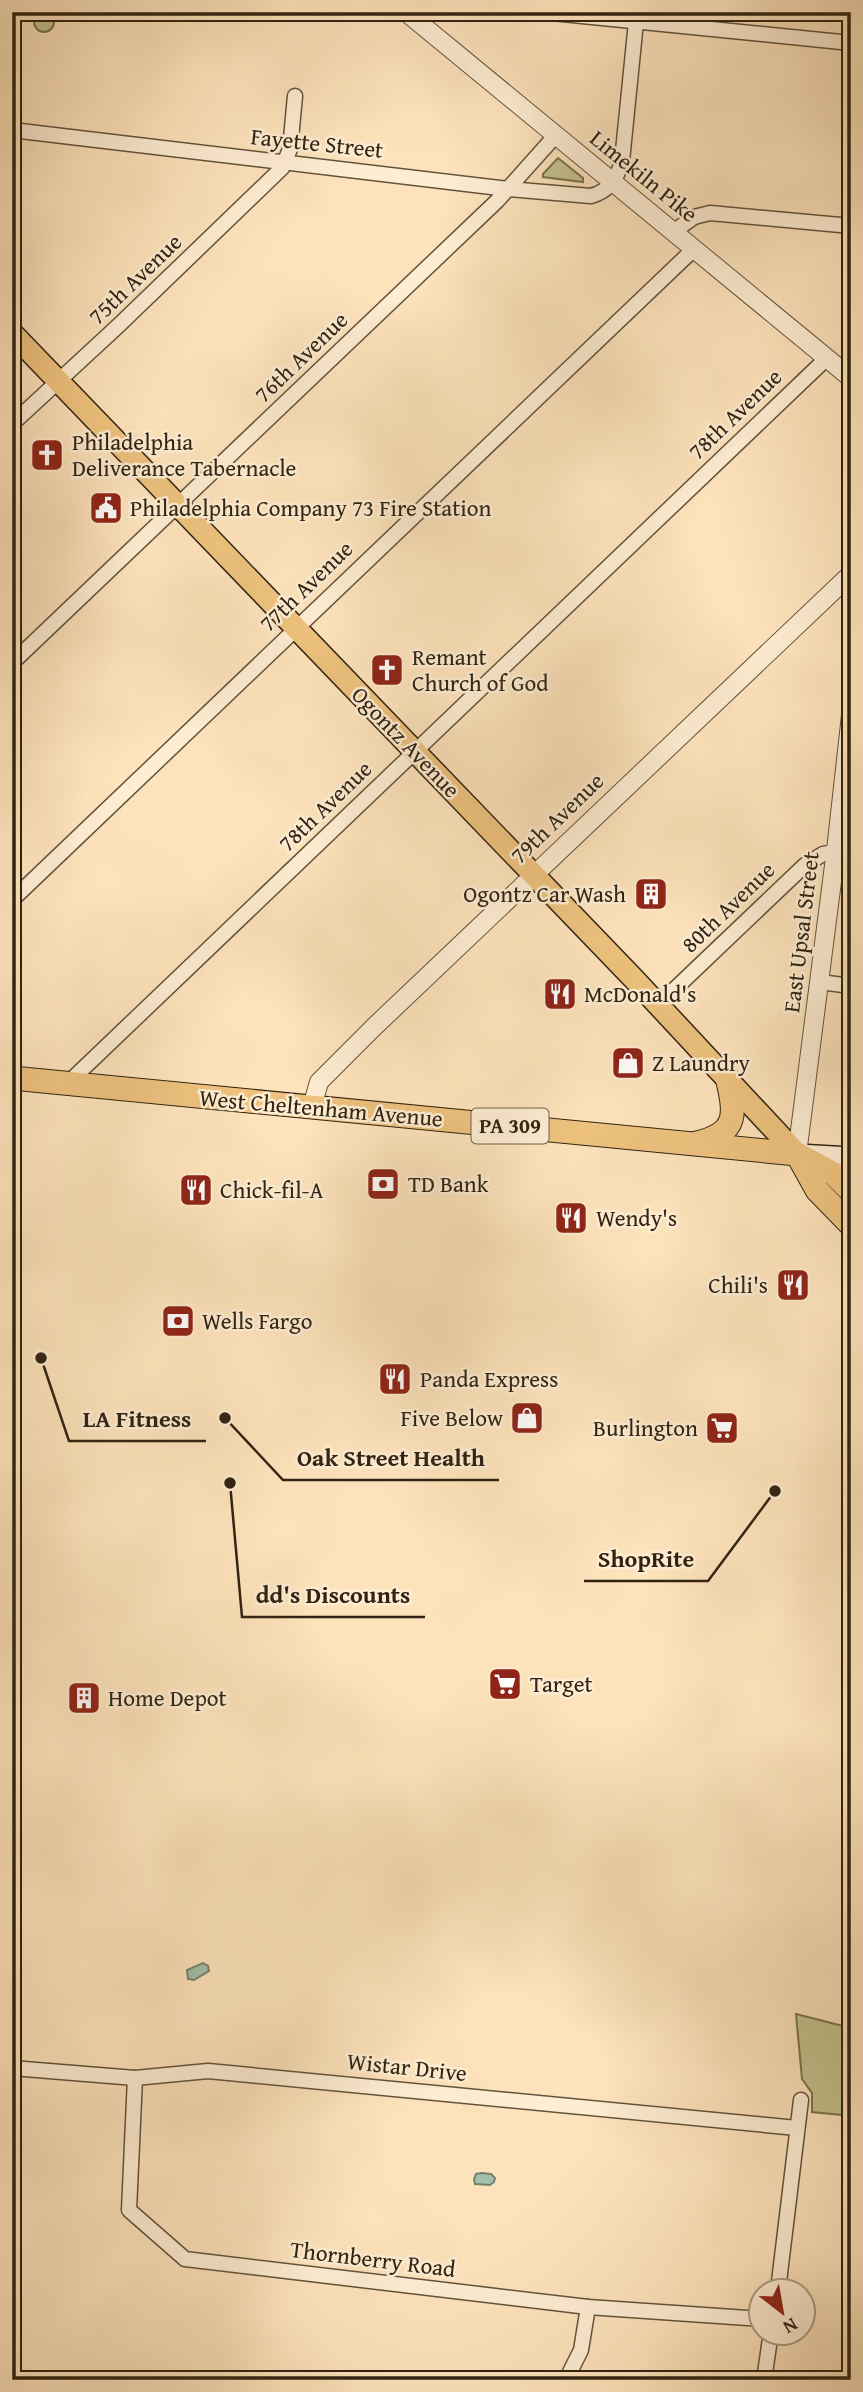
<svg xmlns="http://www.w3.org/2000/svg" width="863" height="2392" font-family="'Gentium Book Plus',serif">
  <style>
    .green { fill: #c3c38e; stroke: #7a7350; stroke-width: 2 }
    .water { fill: #a1bfaa; stroke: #74816d; stroke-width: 2 }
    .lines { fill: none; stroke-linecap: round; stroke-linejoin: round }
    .minor-casing { stroke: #63533c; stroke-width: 17 }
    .tertiary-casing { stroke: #63533c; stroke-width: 20 }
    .secondary-casing { stroke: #302312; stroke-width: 22 }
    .primary-casing { stroke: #302312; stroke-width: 24 }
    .trunk-casing { stroke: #302312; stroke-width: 25 }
    .minor { stroke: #feedd3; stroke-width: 14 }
    .tertiary { stroke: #feedd3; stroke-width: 18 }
    .secondary { stroke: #feedd3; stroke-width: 19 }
    .primary { stroke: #eec27e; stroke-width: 21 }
    .trunk { stroke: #eec27e; stroke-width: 23 }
    .labels { text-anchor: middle; stroke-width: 5; stroke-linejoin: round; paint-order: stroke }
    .shield { fill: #feedd3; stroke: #6e604c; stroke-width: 2 }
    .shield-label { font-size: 21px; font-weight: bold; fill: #302312 }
    .street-label { font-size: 23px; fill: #302312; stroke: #feedd3 }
    .poi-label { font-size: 23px; fill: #302312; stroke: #feedd3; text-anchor: start }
    .leader { fill: none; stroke: #302312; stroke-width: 2.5 }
    .callout-dot { fill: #302312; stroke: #feedd3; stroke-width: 2.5 }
    .callout-label { font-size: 24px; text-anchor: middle; font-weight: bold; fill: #302312; stroke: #feedd3; stroke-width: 5; stroke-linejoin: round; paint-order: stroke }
  </style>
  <rect width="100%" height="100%" fill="#fde3bc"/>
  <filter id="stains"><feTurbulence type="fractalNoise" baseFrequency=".00286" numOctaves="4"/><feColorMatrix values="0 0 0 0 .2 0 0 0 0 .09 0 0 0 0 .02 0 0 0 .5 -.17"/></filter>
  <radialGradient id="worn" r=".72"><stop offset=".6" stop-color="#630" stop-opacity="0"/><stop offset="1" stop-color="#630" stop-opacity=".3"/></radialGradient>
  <!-- green -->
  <g class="green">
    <circle cx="44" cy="22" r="10"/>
    <path d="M558,158L583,178V182L543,177V174Z"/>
    <path d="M796,2014L851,2028V2116L812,2112V2093L802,2079Z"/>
  </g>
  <!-- water -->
  <g class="water">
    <path d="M203,1963L208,1966L209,1971L194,1980L188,1979L187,1970Z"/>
    <path d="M482,2173L491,2174L495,2178L494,2182L490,2185L475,2184L474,2179L476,2174Z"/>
  </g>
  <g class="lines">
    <defs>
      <g id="minor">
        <path d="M542,12L851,43"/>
        <path d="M12,130L508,189L591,196C609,191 617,179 622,161L637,12"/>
        <path d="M673,232L694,217L710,213L851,226"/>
        <path d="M12,424L118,326L282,168L290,149L295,96"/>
        <path d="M12,663L497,201L556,135"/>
        <path d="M12,900L694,249"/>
        <path d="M820,982L851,986"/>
        <path d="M658,1005L805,865L823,854L851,849"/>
        <path d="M68,1083L827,358"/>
        <path d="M12,2068L135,2078L208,2071L797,2128"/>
        <path d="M135,2078L129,2210L185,2259L588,2307L762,2319"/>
        <path d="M778,2290L801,2100"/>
        <path d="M566,2380L581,2350L588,2307"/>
        <path d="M764,2380L771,2332"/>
      </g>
      <g id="tertiary">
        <path d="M406,12L851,378"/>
        <path d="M312,1107L319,1082L375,1026L851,574"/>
        <path d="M797,1154L836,850L851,715"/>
      </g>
      <path id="secondary" d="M798,1154L851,1157"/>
      <path id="primary" d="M12,333L633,978L797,1154"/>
      <g id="trunk">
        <path d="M12,1078L797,1154L834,1174L851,1191"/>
        <path d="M697,1143C740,1133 735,1112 727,1077"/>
        <path d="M797,1154L817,1190L851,1225"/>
      </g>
    </defs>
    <!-- minor casing -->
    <use href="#minor" class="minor-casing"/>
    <!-- tertiary casing -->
    <use href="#tertiary" class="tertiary-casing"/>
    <!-- secondary casing -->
    <use href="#secondary" class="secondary-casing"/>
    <!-- primary casing -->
    <use href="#primary" class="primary-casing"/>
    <!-- trunk casing -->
    <use href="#trunk" class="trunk-casing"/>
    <!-- minor -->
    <use href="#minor" class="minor"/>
    <!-- tertiary -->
    <use href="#tertiary" class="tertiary"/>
    <!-- secondary -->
    <use href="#secondary" class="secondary"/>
    <!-- primary -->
    <use href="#primary" class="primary"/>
    <!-- trunk -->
    <use href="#trunk" class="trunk"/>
  </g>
  <!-- icons -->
  <defs>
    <symbol id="church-square" viewBox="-11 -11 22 22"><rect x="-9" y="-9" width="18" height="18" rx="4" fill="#8f2418" stroke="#feedd3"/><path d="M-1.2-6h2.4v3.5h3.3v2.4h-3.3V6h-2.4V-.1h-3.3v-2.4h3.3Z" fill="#fff"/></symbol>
    <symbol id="civic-square" viewBox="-11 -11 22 22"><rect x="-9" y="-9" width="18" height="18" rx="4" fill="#8f2418" stroke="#feedd3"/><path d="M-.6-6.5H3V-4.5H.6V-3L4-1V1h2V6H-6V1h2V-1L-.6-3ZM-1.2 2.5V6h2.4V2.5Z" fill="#fff"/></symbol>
    <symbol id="building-square" viewBox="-11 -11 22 22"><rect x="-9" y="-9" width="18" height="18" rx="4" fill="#8f2418" stroke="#feedd3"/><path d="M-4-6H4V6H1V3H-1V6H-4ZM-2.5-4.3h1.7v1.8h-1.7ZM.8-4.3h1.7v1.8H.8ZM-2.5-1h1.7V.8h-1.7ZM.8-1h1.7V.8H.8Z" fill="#fff"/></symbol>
    <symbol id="restaurant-square" viewBox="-11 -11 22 22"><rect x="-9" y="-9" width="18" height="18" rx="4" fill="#8f2418" stroke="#feedd3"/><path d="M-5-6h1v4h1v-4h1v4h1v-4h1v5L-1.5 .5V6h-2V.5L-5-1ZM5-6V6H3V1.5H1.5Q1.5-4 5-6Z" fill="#fff"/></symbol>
    <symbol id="shop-square" viewBox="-11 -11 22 22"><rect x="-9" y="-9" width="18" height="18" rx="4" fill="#8f2418" stroke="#feedd3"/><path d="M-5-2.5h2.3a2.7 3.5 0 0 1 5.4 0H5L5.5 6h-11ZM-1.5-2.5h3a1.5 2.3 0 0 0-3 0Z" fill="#fff"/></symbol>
    <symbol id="bank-square" viewBox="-11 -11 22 22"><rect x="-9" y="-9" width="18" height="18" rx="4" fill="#8f2418" stroke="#feedd3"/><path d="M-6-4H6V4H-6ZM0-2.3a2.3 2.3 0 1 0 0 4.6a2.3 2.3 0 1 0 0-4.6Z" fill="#fff"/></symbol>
    <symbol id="supermarket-square" viewBox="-11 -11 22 22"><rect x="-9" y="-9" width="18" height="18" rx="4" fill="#8f2418" stroke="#feedd3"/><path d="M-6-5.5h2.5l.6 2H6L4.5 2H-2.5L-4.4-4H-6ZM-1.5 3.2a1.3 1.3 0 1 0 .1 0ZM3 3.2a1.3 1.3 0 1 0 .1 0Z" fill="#fff"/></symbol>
  </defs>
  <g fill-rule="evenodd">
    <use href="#church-square" x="28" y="436" width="38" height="38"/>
    <use href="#civic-square" x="87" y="489" width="38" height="38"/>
    <use href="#church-square" x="368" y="651" width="38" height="38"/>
    <use href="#building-square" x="632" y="875" width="38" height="38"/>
    <use href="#restaurant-square" x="541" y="975" width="38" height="38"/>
    <use href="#shop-square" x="609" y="1044" width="38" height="38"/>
    <use href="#bank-square" x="364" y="1165" width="38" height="38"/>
    <use href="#restaurant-square" x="177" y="1171" width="38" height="38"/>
    <use href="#restaurant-square" x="552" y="1199" width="38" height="38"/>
    <use href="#restaurant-square" x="774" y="1266" width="38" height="38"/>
    <use href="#bank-square" x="159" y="1302" width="38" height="38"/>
    <use href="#restaurant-square" x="376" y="1360" width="38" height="38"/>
    <use href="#shop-square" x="508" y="1399" width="38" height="38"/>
    <use href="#supermarket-square" x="703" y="1409" width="38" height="38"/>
    <use href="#supermarket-square" x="486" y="1665" width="38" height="38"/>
    <use href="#building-square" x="65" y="1679" width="38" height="38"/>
  </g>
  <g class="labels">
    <!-- shield labels -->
    <rect class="shield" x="471.5" y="1108.5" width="77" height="35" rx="5"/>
    <g class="shield-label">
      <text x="510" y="1133">PA 309</text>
    </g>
    <!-- street labels -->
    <g class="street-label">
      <text transform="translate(317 143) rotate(6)" y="8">Fayette Street</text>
      <text transform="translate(644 176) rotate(39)" y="8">Limekiln Pike</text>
      <text transform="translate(135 279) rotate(-44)" y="8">75th Avenue</text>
      <text transform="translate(301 357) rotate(-44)" y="8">76th Avenue</text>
      <text transform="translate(735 414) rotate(-44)" y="8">78th Avenue</text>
      <text transform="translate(306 586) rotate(-44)" y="8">77th Avenue</text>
      <text transform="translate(406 742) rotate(46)" y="8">Ogontz Avenue</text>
      <text transform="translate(325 806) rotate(-44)" y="8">78th Avenue</text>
      <text transform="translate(557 818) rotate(-44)" y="8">79th Avenue</text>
      <text transform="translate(728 907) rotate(-44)" y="8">80th Avenue</text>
      <text transform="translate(801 932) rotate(-83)" y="8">East Upsal Street</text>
      <text transform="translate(321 1108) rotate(5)" y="8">West Cheltenham Avenue</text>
      <text transform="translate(407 2067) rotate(6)" y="8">Wistar Drive</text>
      <text transform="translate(373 2259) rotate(7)" y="8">Thornberry Road</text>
    </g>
    <!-- poi labels -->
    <g class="poi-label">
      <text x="72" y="450">Philadelphia<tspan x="72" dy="26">Deliverance Tabernacle</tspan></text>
      <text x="130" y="516">Philadelphia Company 73 Fire Station</text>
      <text x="412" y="665">Remant<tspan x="412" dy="26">Church of God</tspan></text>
      <text x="626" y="902" text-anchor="end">Ogontz Car Wash</text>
      <text x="584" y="1002">McDonald's</text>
      <text x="652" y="1071">Z Laundry</text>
      <text x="408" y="1192">TD Bank</text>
      <text x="220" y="1198">Chick-fil-A</text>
      <text x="596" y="1226">Wendy's</text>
      <text x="768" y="1293" text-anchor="end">Chili's</text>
      <text x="202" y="1329">Wells Fargo</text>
      <text x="420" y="1387">Panda Express</text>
      <text x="503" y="1426" text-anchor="end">Five Below</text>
      <text x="698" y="1436" text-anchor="end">Burlington</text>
      <text x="530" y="1692">Target</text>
      <text x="108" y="1706">Home Depot</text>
    </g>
  </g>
  <!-- callouts -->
  <path class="leader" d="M41 1358L69 1441H206M225 1418L283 1480H499M775 1491L708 1581H584M230 1483L242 1617H425"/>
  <g class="callout-dot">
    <circle cx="41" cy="1358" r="7"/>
    <circle cx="225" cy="1418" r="7"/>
    <circle cx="775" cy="1491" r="7"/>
    <circle cx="230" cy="1483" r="7"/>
  </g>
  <g class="callout-label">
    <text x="137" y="1427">LA Fitness</text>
    <text x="391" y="1466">Oak Street Health</text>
    <text x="646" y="1567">ShopRite</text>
    <text x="333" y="1603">dd's Discounts</text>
  </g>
  <!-- margin -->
  <rect width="863" height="2392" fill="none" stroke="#fde3bc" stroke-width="42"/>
  <rect x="14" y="14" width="835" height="2364" fill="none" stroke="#302312" stroke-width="3.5"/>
  <rect x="21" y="21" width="821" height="2350" fill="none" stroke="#302312" stroke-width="2"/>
  <!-- north arrow -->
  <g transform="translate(782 2312) rotate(149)"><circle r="33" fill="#feedd3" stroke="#ac9c86" stroke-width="2"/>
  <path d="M0-5L12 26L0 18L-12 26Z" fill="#8f2418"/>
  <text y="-10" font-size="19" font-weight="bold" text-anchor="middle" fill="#302312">N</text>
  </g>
  <rect width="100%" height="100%" filter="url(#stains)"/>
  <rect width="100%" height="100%" fill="url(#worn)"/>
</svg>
